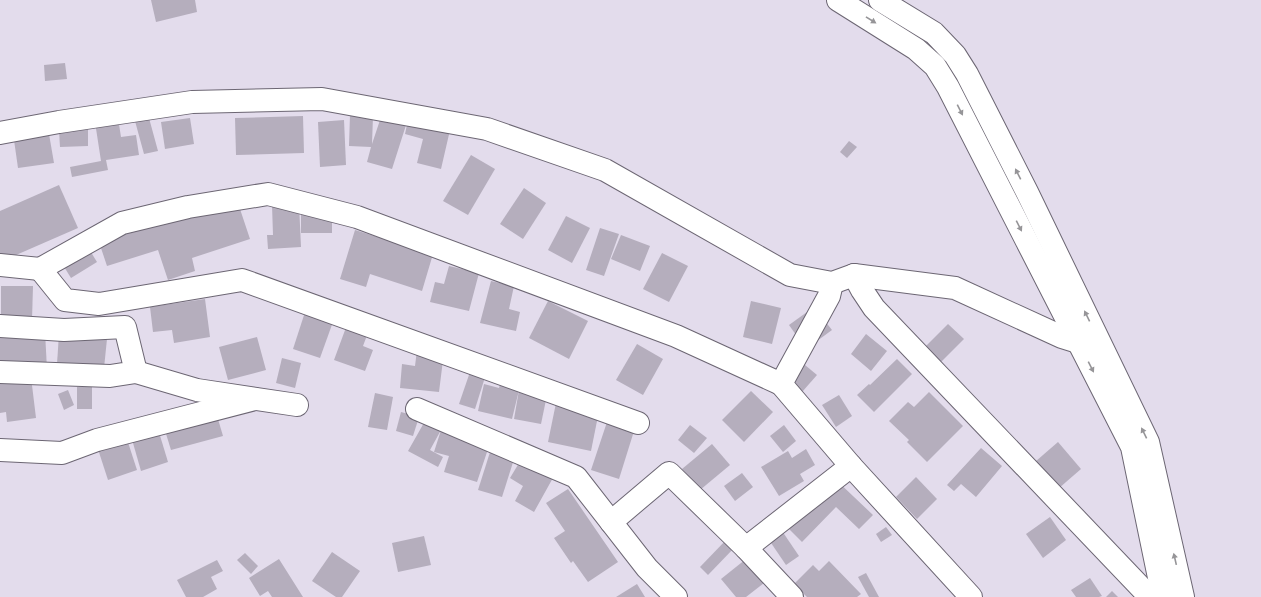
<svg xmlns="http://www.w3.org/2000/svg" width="1261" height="597" font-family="Poppins,sans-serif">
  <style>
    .building { fill: #b5aebd }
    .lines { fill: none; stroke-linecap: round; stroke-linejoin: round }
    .minor-casing { stroke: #6c6673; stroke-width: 24 }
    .minor { stroke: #fff; stroke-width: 22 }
    .oneway { fill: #969598 }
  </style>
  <rect width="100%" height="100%" fill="#e3dcec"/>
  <!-- building -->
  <g class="building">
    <path d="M151,0H195L197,12L156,22Z"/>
    <path d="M65,63L67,79L45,81L44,65Z"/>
    <path d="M382,114L407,122L392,169L367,162L371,147L349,146L350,115L373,116L372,144Z"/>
    <path d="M303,116L304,153L236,155L235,118Z"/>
    <path d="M118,118L121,137L136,135L139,155L106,160L108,170L72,177L70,167L101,161L95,122Z"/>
    <path d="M149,118L158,151L144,154L135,121Z"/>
    <path d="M190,118L194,144L165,149L161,122Z"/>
    <path d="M344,120L346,165L320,167L318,122Z"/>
    <path d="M408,120L450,130L441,169L417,163L423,139L405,134Z"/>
    <path d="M88,129V146L60,147L59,130Z"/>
    <path d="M49,134L54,163L18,168L14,140Z"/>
    <path d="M849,141L857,147L847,158L840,152Z"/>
    <path d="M471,155L495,169L468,215L443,201Z"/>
    <path d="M59,185L78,228L0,262V211Z"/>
    <path d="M524,188L546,203L523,239L500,224Z"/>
    <path d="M238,203L250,239L192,258L195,271L168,280L158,250L107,266L98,239Z"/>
    <path d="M299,204L301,247L268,249L267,235H273L272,205Z"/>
    <rect x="301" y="205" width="31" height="28"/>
    <path d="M566,216L590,228L572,263L548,250Z"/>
    <path d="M600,228L619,234L604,276L586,270Z"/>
    <path d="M355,230L433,254L422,291L370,274L366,287L340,279Z"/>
    <path d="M621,235L650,246L640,271L611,259Z"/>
    <path d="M84,241L97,262L71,278L58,257Z"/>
    <path d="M662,253L688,266L669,302L643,289Z"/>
    <path d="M449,266L479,273L469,311L430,302L435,282L444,284Z"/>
    <path d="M491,281L514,286L509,309L520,312L516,331L480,323Z"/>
    <path d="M1,286H33L32,320H1Z"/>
    <path d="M205,299L210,337L174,343L172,330L153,332L150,307Z"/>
    <path d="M548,301L588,321L569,359L529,338Z"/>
    <path d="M751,301L781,308L772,344L743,337Z"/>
    <path d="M814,307L832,330L806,349L789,325Z"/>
    <path d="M306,309L334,319L320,358L293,349Z"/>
    <path d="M348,322L369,330L363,346L373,350L365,371L334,360Z"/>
    <path d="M948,324L964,339L941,362L925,347Z"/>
    <path d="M45,332L47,369L0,367V333Z"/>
    <path d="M59,334L107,339L104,368L57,364Z"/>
    <path d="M866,334L887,351L871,371L851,354Z"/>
    <path d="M257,337L266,370L228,380L219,347Z"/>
    <path d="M637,344L663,359L643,395L616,380Z"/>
    <path d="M417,350L444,352L439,392L400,388L402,364L415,366Z"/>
    <path d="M282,358L301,363L295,388L276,383Z"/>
    <path d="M897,359L912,374L874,412L857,395L869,384L870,385Z"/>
    <path d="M799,360L817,375L795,400L793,377Z"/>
    <path d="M471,369L486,374L475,409L459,404Z"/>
    <path d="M31,377L36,418L7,422L6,412L0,413V380Z"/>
    <path d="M501,381L520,386L512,419L478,411L484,384L499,388Z"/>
    <rect x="77" y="387" width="15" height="22"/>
    <path d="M68,390L74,405L64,410L58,394Z"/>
    <path d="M519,390L547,395L541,424L514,419Z"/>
    <path d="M751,391L773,412L744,442L722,420Z"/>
    <path d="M929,392L963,426L927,462L907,442L909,440L889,421L908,402L914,407Z"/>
    <path d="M375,393L393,397L387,430L368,427Z"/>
    <path d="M839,395L852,416L836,427L822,405Z"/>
    <path d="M556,403L599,411L591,451L548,442Z"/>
    <path d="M215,409L223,436L171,450L163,424Z"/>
    <path d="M401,412L419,417L413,436L396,431Z"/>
    <path d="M425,421L441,430L430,450L443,457L438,467L408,451Z"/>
    <path d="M607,422L634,431L619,479L591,470Z"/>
    <path d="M690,425L707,438L694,453L678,440Z"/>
    <path d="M784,425L796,441L783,452L770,436Z"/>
    <path d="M442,427L490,443L477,482L444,472L449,456L434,452Z"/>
    <path d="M158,429L168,462L141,471L131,436Z"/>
    <path d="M124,430L137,470L108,480L95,440Z"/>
    <path d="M1058,442L1081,469L1051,495L1028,468Z"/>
    <path d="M712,444L730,465L700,490L682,469Z"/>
    <path d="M981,448L1002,466L976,497L961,484L954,491L947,485Z"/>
    <path d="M491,449L515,456L502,497L478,490Z"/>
    <path d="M806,449L815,465L800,474L804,481L779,496L761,467L788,451L792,458Z"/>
    <path d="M522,458L554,476L534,512L515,501L523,486L510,478Z"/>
    <path d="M742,473L753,487L735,501L724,486Z"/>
    <path d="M916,477L937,499L917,519L896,497Z"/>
    <path d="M834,478L873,515L859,529L836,507L802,542L784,524Z"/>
    <path d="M568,489L618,562L588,582L573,561L571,563L554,538L565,531L546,503Z"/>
    <path d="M1050,517L1066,540L1043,558L1026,534Z"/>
    <path d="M886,527L892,535L881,542L876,534Z"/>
    <path d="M780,528L799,556L786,565L767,537Z"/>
    <path d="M424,536L431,565L398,572L392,543Z"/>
    <path d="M727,539L735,547L708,575L700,567Z"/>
    <path d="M332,552L360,571L342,597H336L312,581Z"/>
    <path d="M245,553L258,566L251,574L237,560Z"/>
    <path d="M279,559L303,597H272L268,591L260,596L249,578Z"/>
    <path d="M746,559L764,583L746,597H736L721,579Z"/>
    <path d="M217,560L223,571L211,577L217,589L203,597H186L177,580Z"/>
    <path d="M829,561L861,594L857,597H807L794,584L813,565L819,571Z"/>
    <path d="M866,573L879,597H869L858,577Z"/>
    <path d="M1090,578L1102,596L1099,597H1076L1071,590Z"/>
    <path d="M637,584L645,597H616Z"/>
    <path d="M1112,591L1118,597H1106Z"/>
  </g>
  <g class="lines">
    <defs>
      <g id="minor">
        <path d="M838,0L916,49L935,66L948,87L1132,447L1163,597"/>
        <path d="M880,0L934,33L955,55L967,74L1027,192L1148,442L1183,597"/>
        <path d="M0,133L59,122L192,102L322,99L487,129L605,170L790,275L832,283L854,275L955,288L1062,337L1078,342"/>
        <path d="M0,265L40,269"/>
        <path d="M854,275L862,290L874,308L1150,597"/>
        <path d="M832,283L829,296L781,384L851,466L971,597"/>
        <path d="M0,326L64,330L125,327L136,372L110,376L0,372"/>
        <path d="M136,372L197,390L297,405"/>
        <path d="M417,409L576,477L647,568L676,597"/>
        <path d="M638,423L242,280L99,304L65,300L40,269L122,223L188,207L268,194L357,217L676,336L781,384"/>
        <path d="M0,450L62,453L97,440L255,399"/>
        <path d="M611,522L669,473L746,548"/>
        <path d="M792,597L746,548L851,466"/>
      </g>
    </defs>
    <!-- minor casing -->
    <use href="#minor" class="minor-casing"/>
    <!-- minor -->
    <use href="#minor" class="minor"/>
  </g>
  <!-- one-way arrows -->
  <defs><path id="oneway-solid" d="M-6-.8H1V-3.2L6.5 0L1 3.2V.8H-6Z"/></defs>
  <g class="oneway">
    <use href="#oneway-solid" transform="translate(871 20) rotate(32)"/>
    <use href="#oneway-solid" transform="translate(960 110) rotate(63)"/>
    <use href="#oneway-solid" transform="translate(1018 174) rotate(-117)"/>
    <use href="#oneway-solid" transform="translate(1019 226) rotate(63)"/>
    <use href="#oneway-solid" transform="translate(1087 316) rotate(-116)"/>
    <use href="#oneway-solid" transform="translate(1091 367) rotate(63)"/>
    <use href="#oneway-solid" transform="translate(1144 433) rotate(-116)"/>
    <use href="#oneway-solid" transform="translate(1175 559) rotate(-103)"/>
  </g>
</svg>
